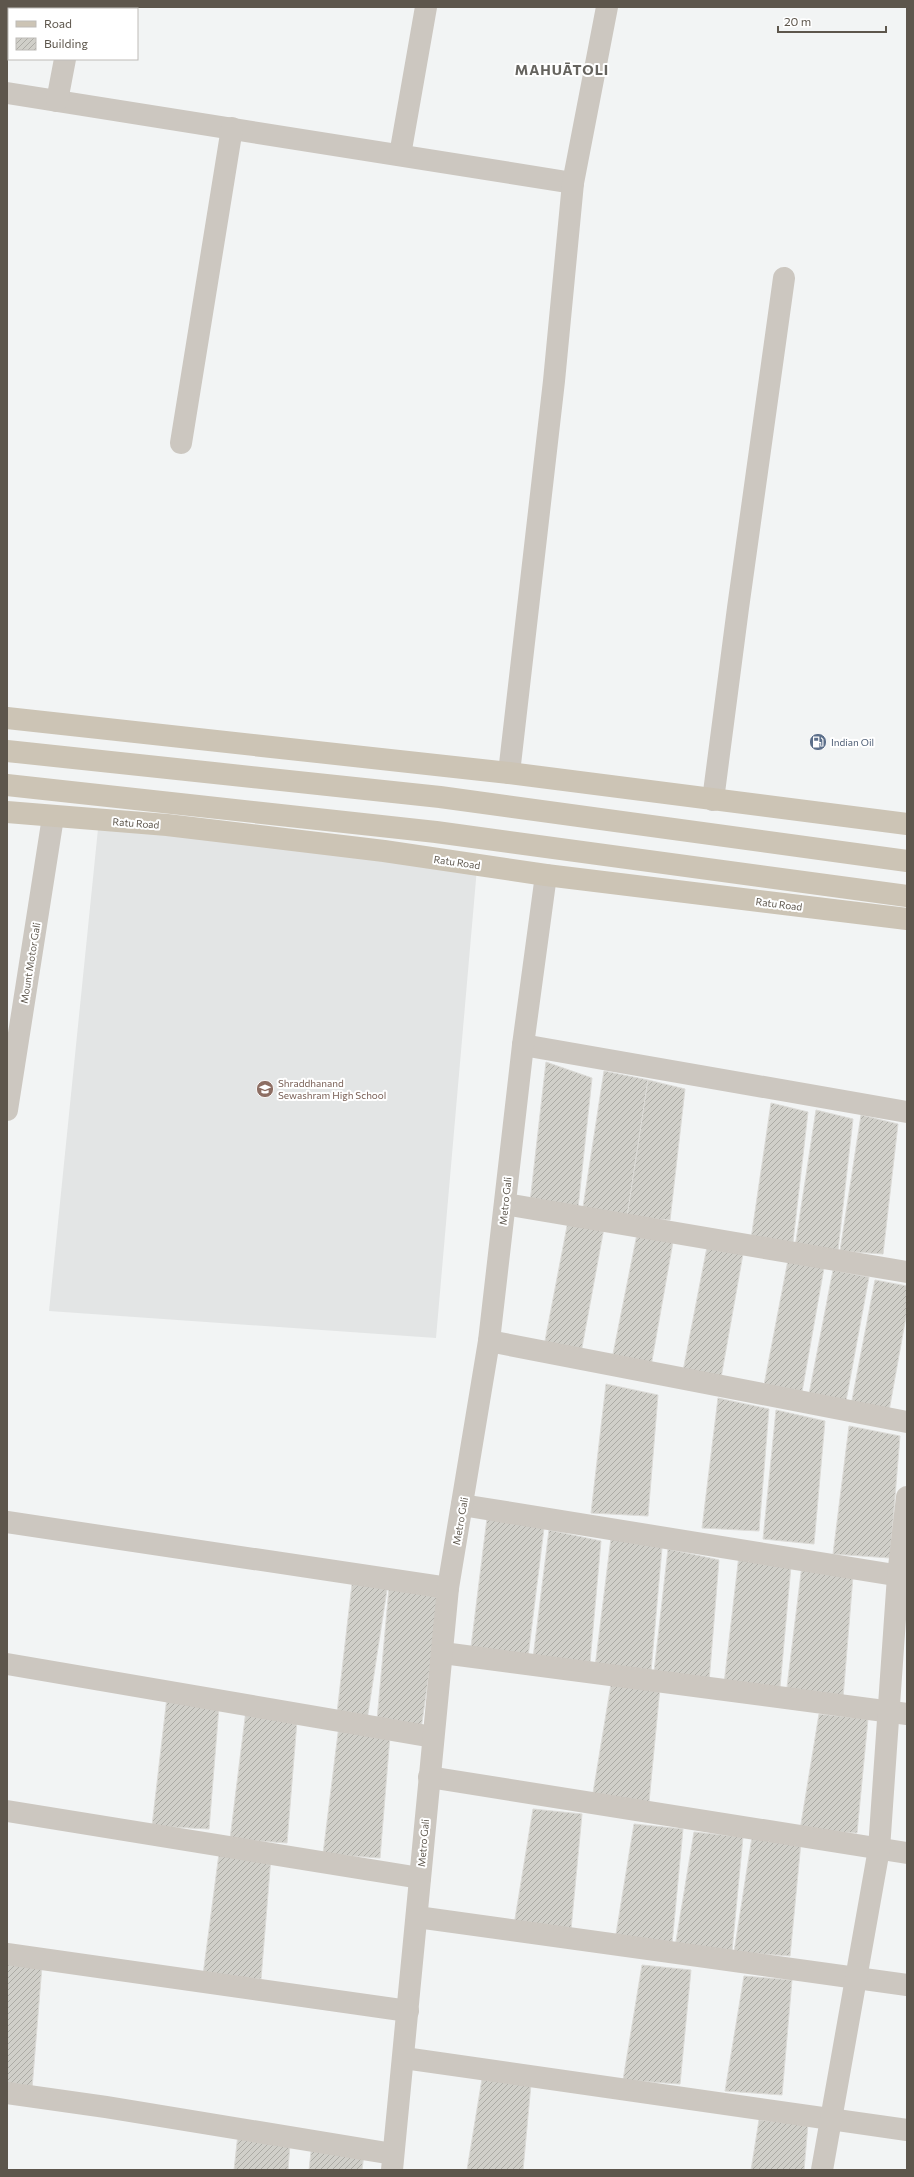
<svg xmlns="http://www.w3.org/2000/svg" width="914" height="2177" font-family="Commissioner,sans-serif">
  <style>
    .education { fill: #e3e5e5 }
    .building { fill: url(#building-hatch); stroke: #dcdbd7 }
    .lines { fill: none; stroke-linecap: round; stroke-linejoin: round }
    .minor { stroke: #ccc7c0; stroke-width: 22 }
    .primary { stroke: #ccc4b5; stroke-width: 22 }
    .labels { text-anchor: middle; stroke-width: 4; stroke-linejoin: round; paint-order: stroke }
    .service-label { font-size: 10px; fill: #4e5e75; stroke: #fff; text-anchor: start }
    .street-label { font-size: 10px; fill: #5d564c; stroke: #fff }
    .education-label { font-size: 10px; fill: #785e54; stroke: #fff; text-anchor: start }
    .district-label { font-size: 14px; font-weight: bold; letter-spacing: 1px; fill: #66645f; stroke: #fff }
  </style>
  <defs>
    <pattern id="building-hatch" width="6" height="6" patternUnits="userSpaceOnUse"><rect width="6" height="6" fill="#d0cfc9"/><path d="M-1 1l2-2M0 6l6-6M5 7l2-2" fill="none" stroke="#acaba5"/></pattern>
  </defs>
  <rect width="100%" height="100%" fill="#f2f4f4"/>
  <!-- education -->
  <path class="education" d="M99,819L477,868L436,1338L49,1311Z"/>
  <!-- building -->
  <g class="building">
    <path d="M546,1062L592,1078L578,1208L530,1202Z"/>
    <path d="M604,1071L648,1080L627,1217L583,1207Z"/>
    <path d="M648,1080L685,1089L670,1220L627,1217Z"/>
    <path d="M771,1103L808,1112L793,1242L751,1239Z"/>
    <path d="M816,1110L853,1119L838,1250L795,1247Z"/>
    <path d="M861,1115L898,1124L883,1254L840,1251Z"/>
    <path d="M568,1221L604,1228L581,1353L544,1346Z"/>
    <path d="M637,1234L673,1242L651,1366L612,1359Z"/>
    <path d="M707,1247L743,1254L721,1378L683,1371Z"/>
    <path d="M788,1260L824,1268L802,1392L764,1385Z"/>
    <path d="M833,1270L869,1277L846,1401L809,1394Z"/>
    <path d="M875,1280L907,1286V1311L889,1411L851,1405Z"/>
    <path d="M606,1384L658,1395L648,1516L591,1513Z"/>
    <path d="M718,1398L769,1409L759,1531L702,1528Z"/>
    <path d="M776,1410L825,1421L814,1544L763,1539Z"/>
    <path d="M849,1426L900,1436L890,1558L833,1554Z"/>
    <path d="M487,1518L544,1528L528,1657L471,1647Z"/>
    <path d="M549,1530L601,1541L590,1662L533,1658Z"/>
    <path d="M611,1538L662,1548L651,1671L595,1667Z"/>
    <path d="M668,1549L719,1560L709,1682L654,1672Z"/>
    <path d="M739,1555L791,1566L780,1687L724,1684Z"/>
    <path d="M802,1565L853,1576L843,1698L786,1695Z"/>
    <path d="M388,1583L367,1720L337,1713L352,1584Z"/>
    <path d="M389,1588L441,1592L421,1729L377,1720Z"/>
    <path d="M611,1684L660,1688L649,1802L592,1799Z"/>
    <path d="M167,1697L219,1707L209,1829L152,1826Z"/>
    <path d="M246,1710L297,1721L287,1843L230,1839Z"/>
    <path d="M819,1714L868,1719L857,1833L800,1830Z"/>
    <path d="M339,1725L390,1736L380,1858L323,1854Z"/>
    <path d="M533,1809L582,1814L571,1929L514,1925Z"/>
    <path d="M634,1824L683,1829L672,1944L615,1940Z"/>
    <path d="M694,1832L743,1837L732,1951L675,1947Z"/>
    <path d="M752,1837L801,1842L790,1956L734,1952Z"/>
    <path d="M220,1846L271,1857L261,1979L203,1975Z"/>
    <path d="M7,1959L42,1966L32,2089L7,2087Z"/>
    <path d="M642,1965L691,1970L680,2084L623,2080Z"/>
    <path d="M744,1976L792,1980L782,2095L725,2091Z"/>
    <path d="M482,2079L531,2084L523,2170H467Z"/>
    <path d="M759,2120L808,2124L804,2170H751Z"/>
    <path d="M238,2134L290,2144L288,2170H234Z"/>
    <path d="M312,2143L364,2154L362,2170H309Z"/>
  </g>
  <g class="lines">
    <!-- minor -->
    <g class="minor">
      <path d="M75,9L76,7"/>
      <path d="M7,93L573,183"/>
      <path d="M57,101L65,59"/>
      <path d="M400,155L426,7"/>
      <path d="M181,443L232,128"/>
      <path d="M509,773L554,381L573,183L607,7"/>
      <path d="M713,800L738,608L784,278"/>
      <path d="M523,1045L907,1112"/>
      <path d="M7,1110L53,817"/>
      <path d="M505,1204L907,1272"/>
      <path d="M489,1341L907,1422"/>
      <path d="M462,1505L907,1577"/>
      <path d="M7,1522L448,1588"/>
      <path d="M443,1653L907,1714"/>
      <path d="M7,1664L433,1737"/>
      <path d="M429,1777L907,1853"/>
      <path d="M7,1811L420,1878"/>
      <path d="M417,1917L907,1985"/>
      <path d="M7,1954L408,2011"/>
      <path d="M404,2058L907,2130"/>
      <path d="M7,2093L106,2107L393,2154"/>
      <path d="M392,2170L448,1588L489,1341L523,1045L546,875"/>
      <path d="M822,2170L879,1849L898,1576L907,1497"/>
    </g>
    <!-- primary -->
    <g class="primary">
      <path d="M7,718L509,773L907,824"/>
      <path d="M7,751L440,797L907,861"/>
      <path d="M7,785L436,832L907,896"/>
      <path d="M7,812L167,825L384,851L546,875L907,919"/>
    </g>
  </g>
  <!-- icons -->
  <defs>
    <symbol id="fuel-disc" viewBox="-11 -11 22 22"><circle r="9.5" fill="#5c6f8a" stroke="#fff"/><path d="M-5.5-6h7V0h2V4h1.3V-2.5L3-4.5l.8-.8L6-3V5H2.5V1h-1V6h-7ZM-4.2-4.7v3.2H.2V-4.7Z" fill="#fff"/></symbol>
    <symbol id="school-disc" viewBox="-11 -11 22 22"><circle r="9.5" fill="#8d6e63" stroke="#fff"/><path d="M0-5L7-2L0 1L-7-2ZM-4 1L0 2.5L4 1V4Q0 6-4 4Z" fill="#fff"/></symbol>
  </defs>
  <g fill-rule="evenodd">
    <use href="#fuel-disc" x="808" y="732" width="20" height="20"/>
    <use href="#school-disc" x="255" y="1079" width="20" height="20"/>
  </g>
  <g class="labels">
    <!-- service labels -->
    <g class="service-label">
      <text x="831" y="746">Indian Oil</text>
    </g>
    <!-- street labels -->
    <g class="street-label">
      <text transform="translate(136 823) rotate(4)" y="4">Ratu Road</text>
      <text transform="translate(457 862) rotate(8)" y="4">Ratu Road</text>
      <text transform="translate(779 904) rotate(7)" y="4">Ratu Road</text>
      <text transform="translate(30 963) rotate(-81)" y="4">Mount Motor Gali</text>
      <text transform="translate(505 1201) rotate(-84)" y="4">Metro Gali</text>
      <text transform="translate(460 1521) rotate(-80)" y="4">Metro Gali</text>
      <text transform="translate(423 1843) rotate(-85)" y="4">Metro Gali</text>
    </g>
    <!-- education labels -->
    <g class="education-label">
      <text x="278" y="1087">Shraddhanand<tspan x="278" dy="12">Sewashram High School</tspan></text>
    </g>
    <!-- district labels -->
    <g class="district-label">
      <text x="562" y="75">MAHUĀTOLI</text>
    </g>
  </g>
  <!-- border -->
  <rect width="914" height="2177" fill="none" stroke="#5d564c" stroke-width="16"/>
  <!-- legend -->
  <rect x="8" y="8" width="130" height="52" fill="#ffffff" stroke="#bebbb7"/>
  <rect x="16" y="21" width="20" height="6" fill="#ccc4b5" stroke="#bebbb7"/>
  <text x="44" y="28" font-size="12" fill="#5d564c">Road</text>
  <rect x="16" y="38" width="20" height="12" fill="url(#building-hatch)" stroke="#bebbb7"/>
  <text x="44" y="48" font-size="12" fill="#5d564c">Building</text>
  <!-- scale -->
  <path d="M778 26v6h108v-6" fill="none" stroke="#5d564c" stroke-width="2"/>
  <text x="784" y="26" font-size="12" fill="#5d564c" stroke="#ffffff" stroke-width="3" paint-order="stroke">20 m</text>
</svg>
